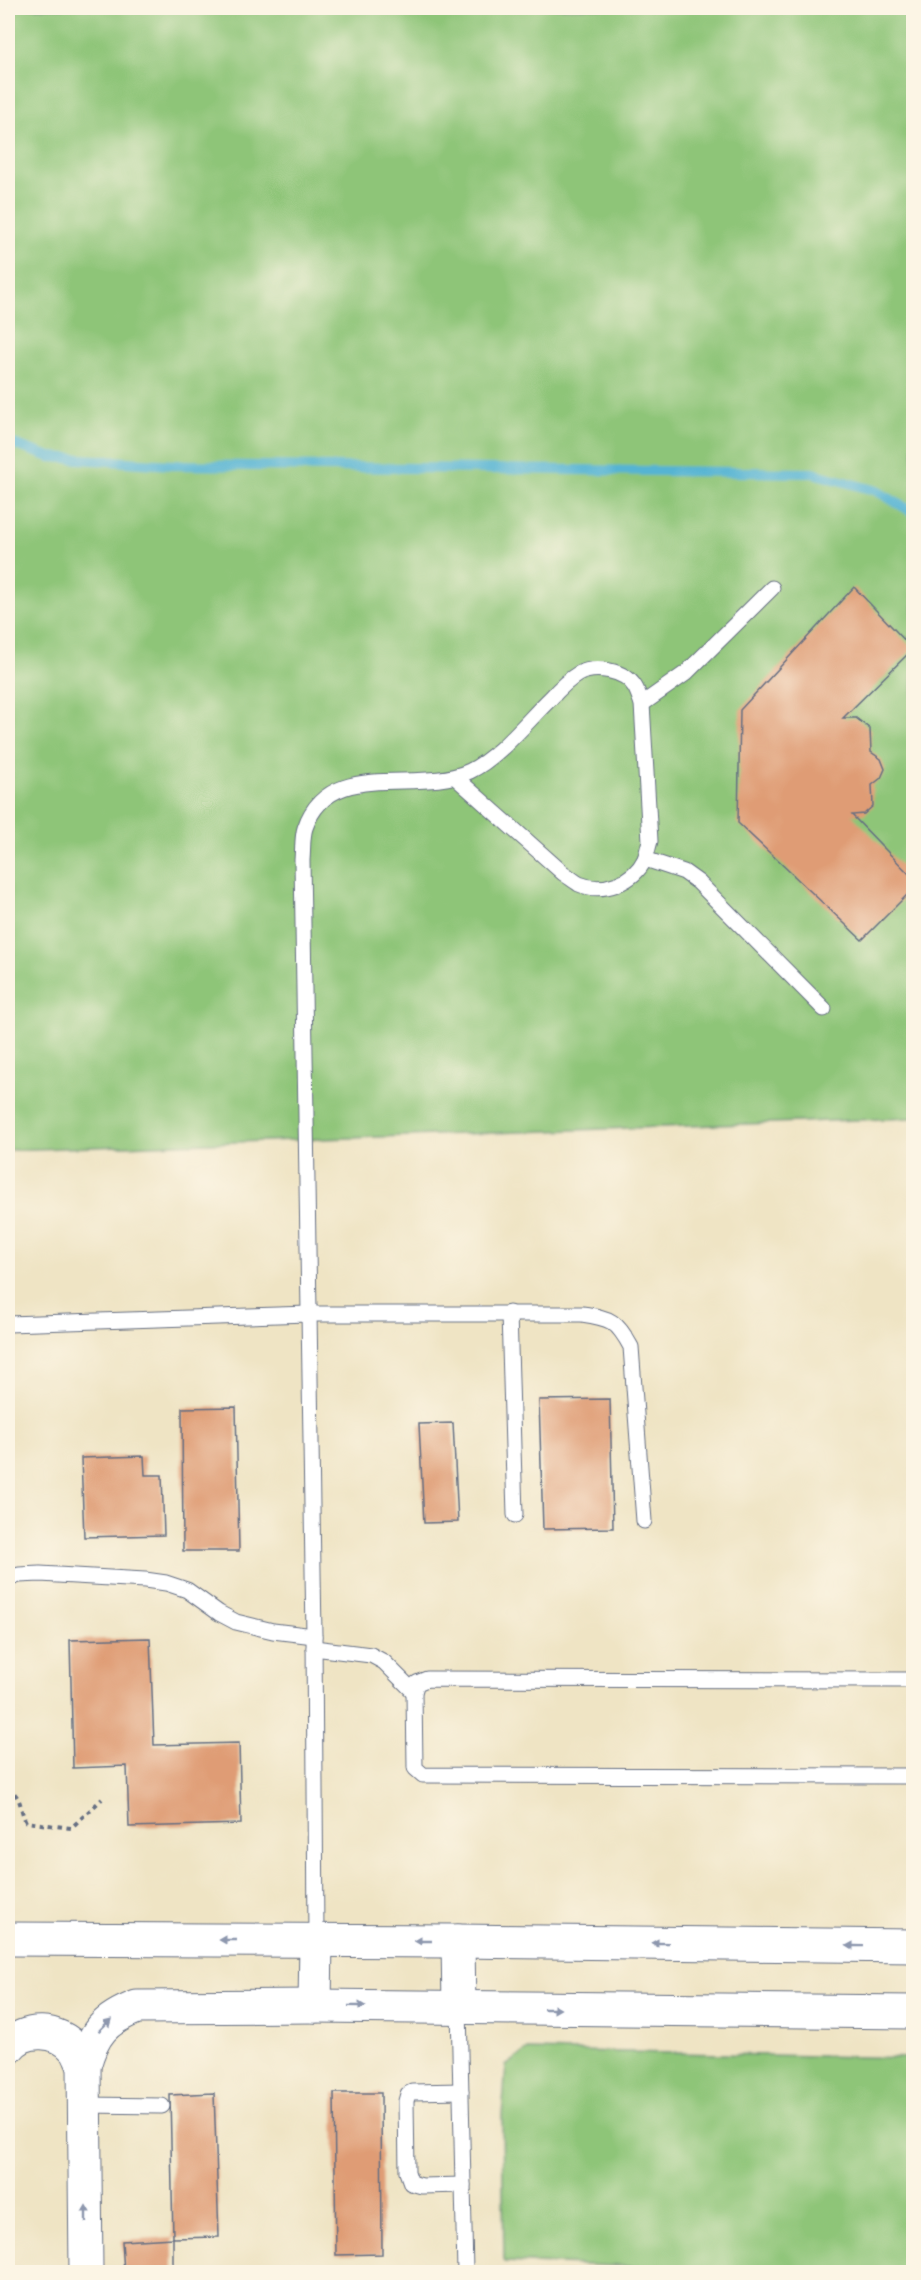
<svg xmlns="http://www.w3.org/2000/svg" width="921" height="2280" font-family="'IM FELL English',serif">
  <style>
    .green { fill: #8ec578; stroke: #547a6b; stroke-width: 1.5 }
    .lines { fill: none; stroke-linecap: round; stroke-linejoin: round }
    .stream { stroke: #54b4d3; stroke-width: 10 }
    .building { fill: #df9c74 }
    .lane-casing { stroke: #656e82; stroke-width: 17 }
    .secondary-casing { stroke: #656e82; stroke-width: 35 }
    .path { stroke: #656e82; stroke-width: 4; stroke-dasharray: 4.5 4.5; stroke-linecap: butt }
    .lane { stroke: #fff; stroke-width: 15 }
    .secondary { stroke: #fff; stroke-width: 33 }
    .oneway { fill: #8d97ae }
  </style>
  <rect width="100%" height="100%" fill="#fcf5e5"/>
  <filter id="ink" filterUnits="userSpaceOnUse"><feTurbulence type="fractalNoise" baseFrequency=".0167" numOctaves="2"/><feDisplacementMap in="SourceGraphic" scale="12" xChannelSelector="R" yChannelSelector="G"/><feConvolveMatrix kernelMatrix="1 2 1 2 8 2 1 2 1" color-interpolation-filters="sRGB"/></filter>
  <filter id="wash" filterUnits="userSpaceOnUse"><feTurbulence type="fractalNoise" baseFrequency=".008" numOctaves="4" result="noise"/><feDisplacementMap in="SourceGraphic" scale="24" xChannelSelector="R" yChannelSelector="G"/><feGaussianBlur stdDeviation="1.35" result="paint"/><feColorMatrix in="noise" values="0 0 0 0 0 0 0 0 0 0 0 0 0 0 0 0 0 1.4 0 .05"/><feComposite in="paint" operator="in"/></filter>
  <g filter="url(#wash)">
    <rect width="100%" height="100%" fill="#efe4c4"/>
    <!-- green -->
    <g class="green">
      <path d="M8,8H913V1118L8,1150Z"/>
      <path d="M528,2050L913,2058V2272H723V2270L504,2262L502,2116L506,2066Z"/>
    </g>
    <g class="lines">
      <!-- stream -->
      <path class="stream" d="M8,442L50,457L172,465L813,473L877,491L914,513"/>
    </g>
    <g id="blocks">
      <!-- building -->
      <g class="building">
        <path d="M854,587L913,649L843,718H856L870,729L871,752L881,759L885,769L881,778L872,785L873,806L864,814L852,815L914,879V888L862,940L738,823L740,710Z"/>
        <path d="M610,1399L613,1528L543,1529L539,1400Z"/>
        <path d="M236,1407L239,1551H183L182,1408Z"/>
        <path d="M453,1423L458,1522L424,1523L419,1424Z"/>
        <path d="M144,1456L145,1475H162L164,1535L84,1537L81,1458Z"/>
        <path d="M150,1638L154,1745L239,1743L241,1824L129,1827L127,1766L73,1768L70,1640Z"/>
        <path d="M214,2093L219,2237L173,2238L170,2095Z"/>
        <path d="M334,2093H381L382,2254L336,2255Z"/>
        <path d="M173,2238V2272H124L122,2241Z"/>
      </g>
    </g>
  </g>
  <g filter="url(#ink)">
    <use href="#blocks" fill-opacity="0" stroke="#656e82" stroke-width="1.5"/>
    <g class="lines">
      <defs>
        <g id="lane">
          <path d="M642,704L686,673L772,588"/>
          <path d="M645,859L684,872L698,882L824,1009"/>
          <path d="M509,1313L515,1515"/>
          <path d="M8,1324L308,1314H582C611,1318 617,1321 631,1347L644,1521"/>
          <path d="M8,1579L19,1575L40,1574L145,1580L166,1583L187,1590L219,1613L236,1622L273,1631L314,1636"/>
          <path d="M314,1648L371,1655L384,1662L414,1692"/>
          <path d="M914,1680L427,1679L417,1683L414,1692L415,1768L423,1775L914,1776"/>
          <path d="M316,1940L314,1636L302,860C303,850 302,837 305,828C329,756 417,796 470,771C499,757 527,721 551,698C559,689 568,680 578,674C595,665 625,670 635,687C638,692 640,699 642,704L650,841C648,847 647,854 645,859C633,883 603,894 579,884C574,881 568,876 563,873L455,777"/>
          <path d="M459,2008L465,2272"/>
          <path d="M461,2091L412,2092L408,2094L406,2101L407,2172L411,2183L422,2186L463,2185"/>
          <path d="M85,2105L162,2106"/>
        </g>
        <g id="secondary">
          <path d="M8,1939L458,1941L914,1946"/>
          <path d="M458,1941L459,2008"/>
          <path d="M315,2006L316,1940"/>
          <path d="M8,2048C24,2026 59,2029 75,2049C79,2053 81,2061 84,2066"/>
          <path d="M86,2272L84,2066C93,2033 105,2019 137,2007L315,2006L914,2012"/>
        </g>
      </defs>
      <!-- lane casing -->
      <use href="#lane" class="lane-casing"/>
      <!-- secondary casing -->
      <use href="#secondary" class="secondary-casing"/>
      <!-- path -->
      <path class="path" d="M8,1787C24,1801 18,1805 26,1822L71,1828L102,1799"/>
      <!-- lane -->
      <use href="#lane" class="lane"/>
      <!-- secondary -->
      <use href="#secondary" class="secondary"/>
    </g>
    <!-- one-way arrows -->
    <defs><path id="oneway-solid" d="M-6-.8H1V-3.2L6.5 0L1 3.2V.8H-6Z" transform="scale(1.5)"/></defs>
    <g class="oneway">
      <use href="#oneway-solid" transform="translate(228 1940) rotate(-180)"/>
      <use href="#oneway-solid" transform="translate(423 1941) rotate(-180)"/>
      <use href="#oneway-solid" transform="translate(660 1943) rotate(-179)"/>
      <use href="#oneway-solid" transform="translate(855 1946) rotate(-179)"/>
      <use href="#oneway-solid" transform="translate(357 2006) rotate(1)"/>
      <use href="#oneway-solid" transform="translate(552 2009)"/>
      <use href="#oneway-solid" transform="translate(105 2025) rotate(-44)"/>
      <use href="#oneway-solid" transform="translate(86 2214) rotate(-90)"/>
    </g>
  </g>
  <!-- margin -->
  <rect width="921" height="2280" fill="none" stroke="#fcf5e5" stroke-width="30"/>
</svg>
